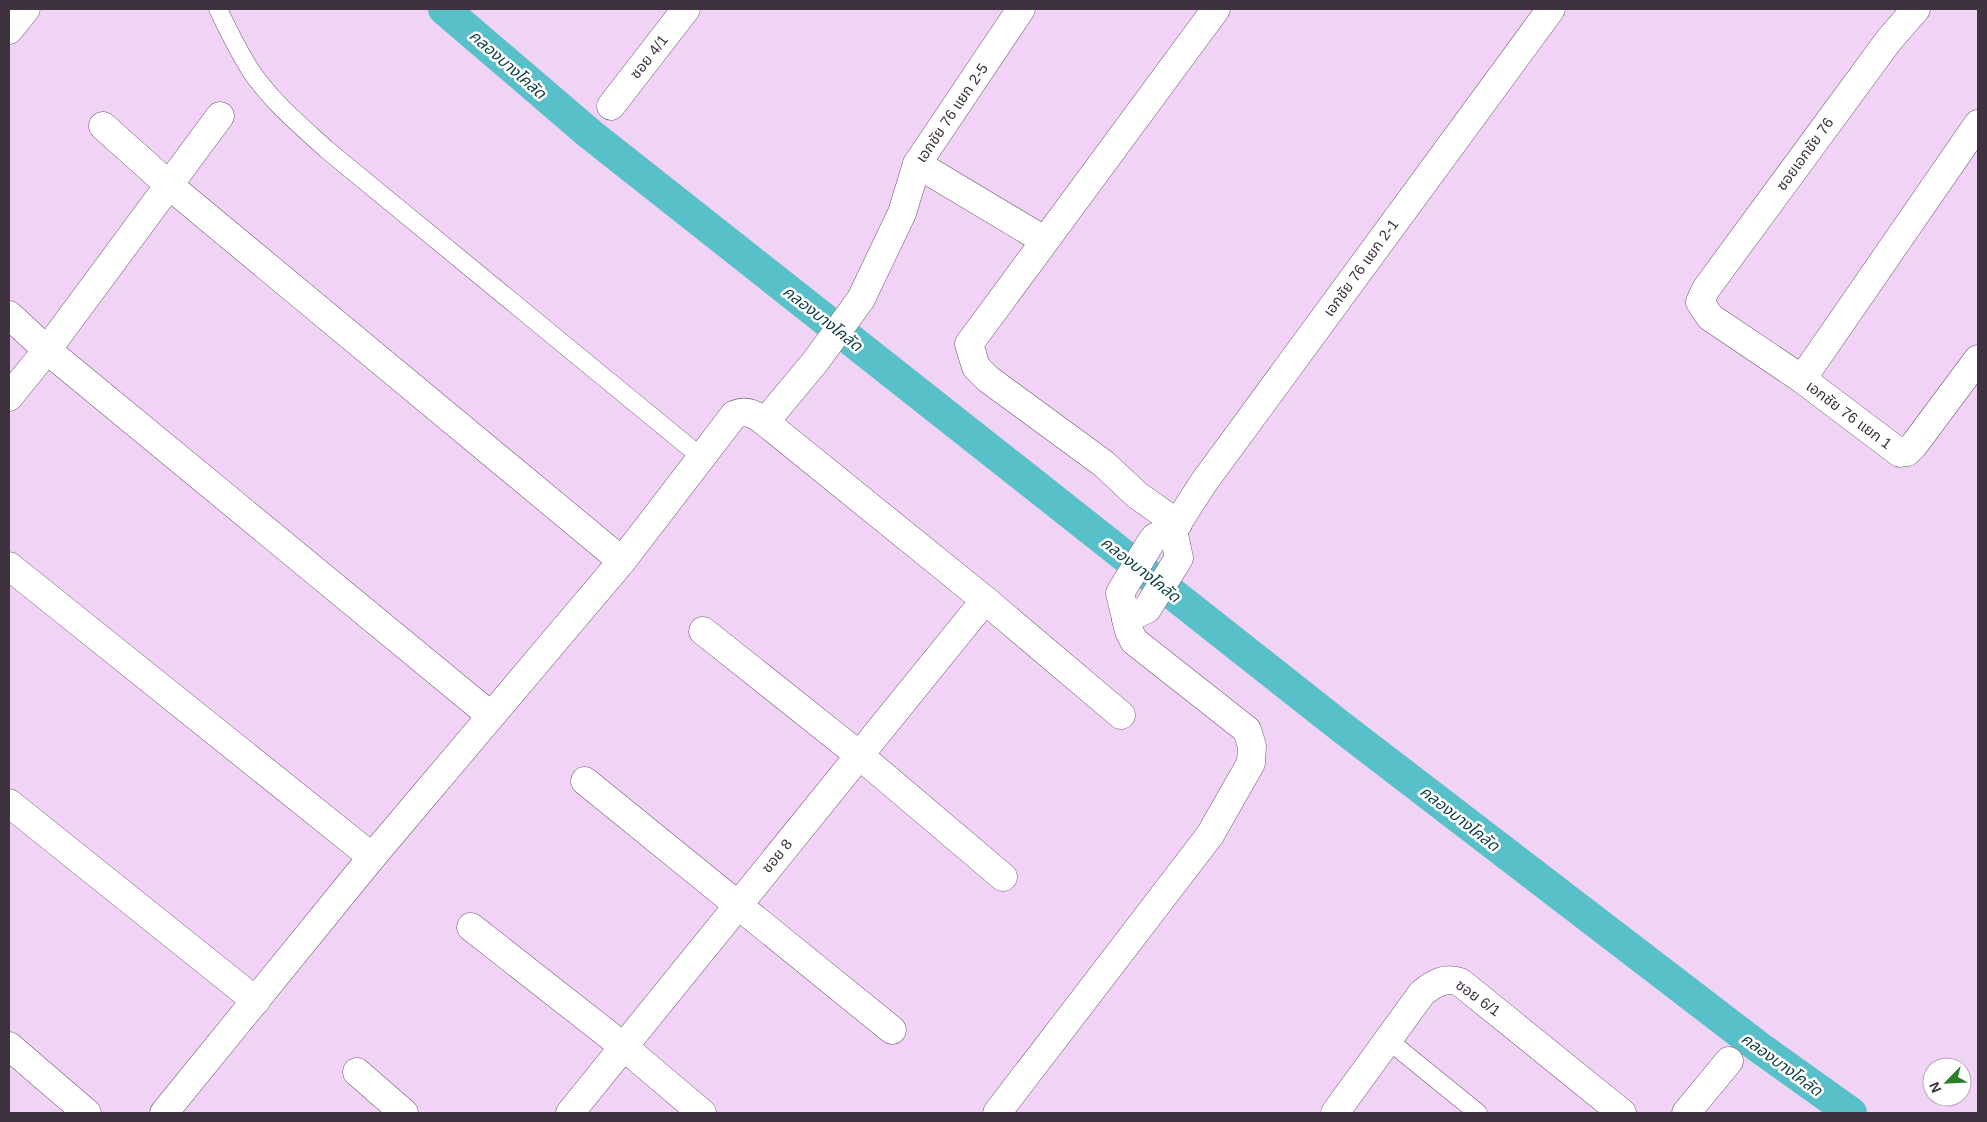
<svg xmlns="http://www.w3.org/2000/svg" width="1987" height="1122" font-family="Arial,'Noto Sans Thai',sans-serif">
  <style>
    .lines { fill: none; stroke-linecap: round; stroke-linejoin: round }
    .canal { stroke: #58c0c8; stroke-width: 32 }
    .service-casing { stroke: #705674; stroke-width: 19 }
    .minor-casing { stroke: #705674; stroke-width: 29 }
    .service { stroke: #fff; stroke-width: 18 }
    .minor { stroke: #fff; stroke-width: 28 }
    .labels { text-anchor: middle; stroke-width: 5; stroke-linejoin: round; paint-order: stroke }
    .street-label { font-size: 15px; fill: #3e323f; stroke: #fff }
    .water-label { font-size: 16px; font-style: italic; fill: #0d3f42; stroke: #fff }
  </style>
  <rect width="100%" height="100%" fill="#f1d3f5"/>
  <g class="lines">
    <!-- canal -->
    <path class="canal" d="M444,9L590,134L1340,726L1760,1048L1851,1113"/>
    <defs>
      <g id="service">
        <path d="M218,9C228,30 238,51 251,71C271,101 300,125 326,149L701,457"/>
        <path d="M1388,1040L1478,1113"/>
      </g>
      <g id="minor">
        <path d="M1916,9L1889,40L1706,289L1700,302L1710,317L1802,379L1900,453L1907,452L1914,445L1978,359"/>
        <path d="M9,30L26,9"/>
        <path d="M611,106L686,9"/>
        <path d="M103,126L170,186L622,561"/>
        <path d="M917,164L1044,240"/>
        <path d="M9,315L47,350L490,715"/>
        <path d="M1802,379L1978,124"/>
        <path d="M9,397L47,350L220,116"/>
        <path d="M765,422L815,362L861,299L902,213L917,164L1021,9"/>
        <path d="M1178,524L1137,495L1104,464L988,379L976,367L969,344L1216,9"/>
        <path d="M1173,530L1204,482L1551,9"/>
        <path d="M9,566L372,857"/>
        <path d="M1126,619L1147,609L1179,558L1173,530"/>
        <path d="M703,631L859,755L1003,877"/>
        <path d="M585,781L892,1030"/>
        <path d="M9,803L256,1001"/>
        <path d="M471,927L624,1047L702,1113"/>
        <path d="M9,1046L87,1113"/>
        <path d="M357,1072L404,1113"/>
        <path d="M164,1113L372,857L622,561L734,415C747,409 754,414 765,422L985,600L1121,715"/>
        <path d="M570,1113L985,600"/>
        <path d="M997,1113L1210,835L1251,763L1252,746L1247,730L1134,641L1129,631L1120,593L1151,542L1155,537L1173,530"/>
        <path d="M1335,1113L1422,993C1435,983 1444,977 1460,982L1622,1113"/>
        <path d="M1686,1113L1729,1061"/>
      </g>
    </defs>
    <!-- service casing -->
    <use href="#service" class="service-casing"/>
    <!-- minor casing -->
    <use href="#minor" class="minor-casing"/>
    <!-- service -->
    <use href="#service" class="service"/>
    <!-- minor -->
    <use href="#minor" class="minor"/>
  </g>
  <g class="labels">
    <!-- street labels -->
    <g class="street-label">
      <text transform="translate(649 57) rotate(-52)" y="5">ซอย 4/1</text>
      <text transform="translate(952 113) rotate(-56)" y="5">เอกชัย 76 แยก 2-5</text>
      <text transform="translate(1805 154) rotate(-54)" y="5">ซอยเอกชัย 76</text>
      <text transform="translate(1361 268) rotate(-54)" y="5">เอกชัย 76 แยก 2-1</text>
      <text transform="translate(1849 415) rotate(37)" y="5">เอกชัย 76 แยก 1</text>
      <text transform="translate(777 856) rotate(-51)" y="5">ซอย 8</text>
      <text transform="translate(1478 998) rotate(36)" y="5">ซอย 6/1</text>
    </g>
    <!-- water labels -->
    <g class="water-label">
      <text transform="translate(508 64) rotate(41)" y="6">คลองบางโคลัด</text>
      <text transform="translate(823 318) rotate(38)" y="6">คลองบางโคลัด</text>
      <text transform="translate(1141 569) rotate(38)" y="6">คลองบางโคลัด</text>
      <text transform="translate(1460 818) rotate(38)" y="6">คลองบางโคลัด</text>
      <text transform="translate(1782 1064) rotate(36)" y="6">คลองบางโคลัด</text>
    </g>
  </g>
  <!-- border -->
  <rect width="1987" height="1122" fill="none" stroke="#3e323f" stroke-width="20"/>
  <!-- north arrow -->
  <g transform="translate(1947 1082) rotate(246)"><circle r="24" fill="#ffffff" stroke="#b2adb2"/>
  <path d="M0-4L9 19L0 12L-9 19Z" fill="#2c7e29"/>
  <text y="-8" font-size="14" font-weight="bold" text-anchor="middle" fill="#3e323f">N</text>
  </g>
</svg>
